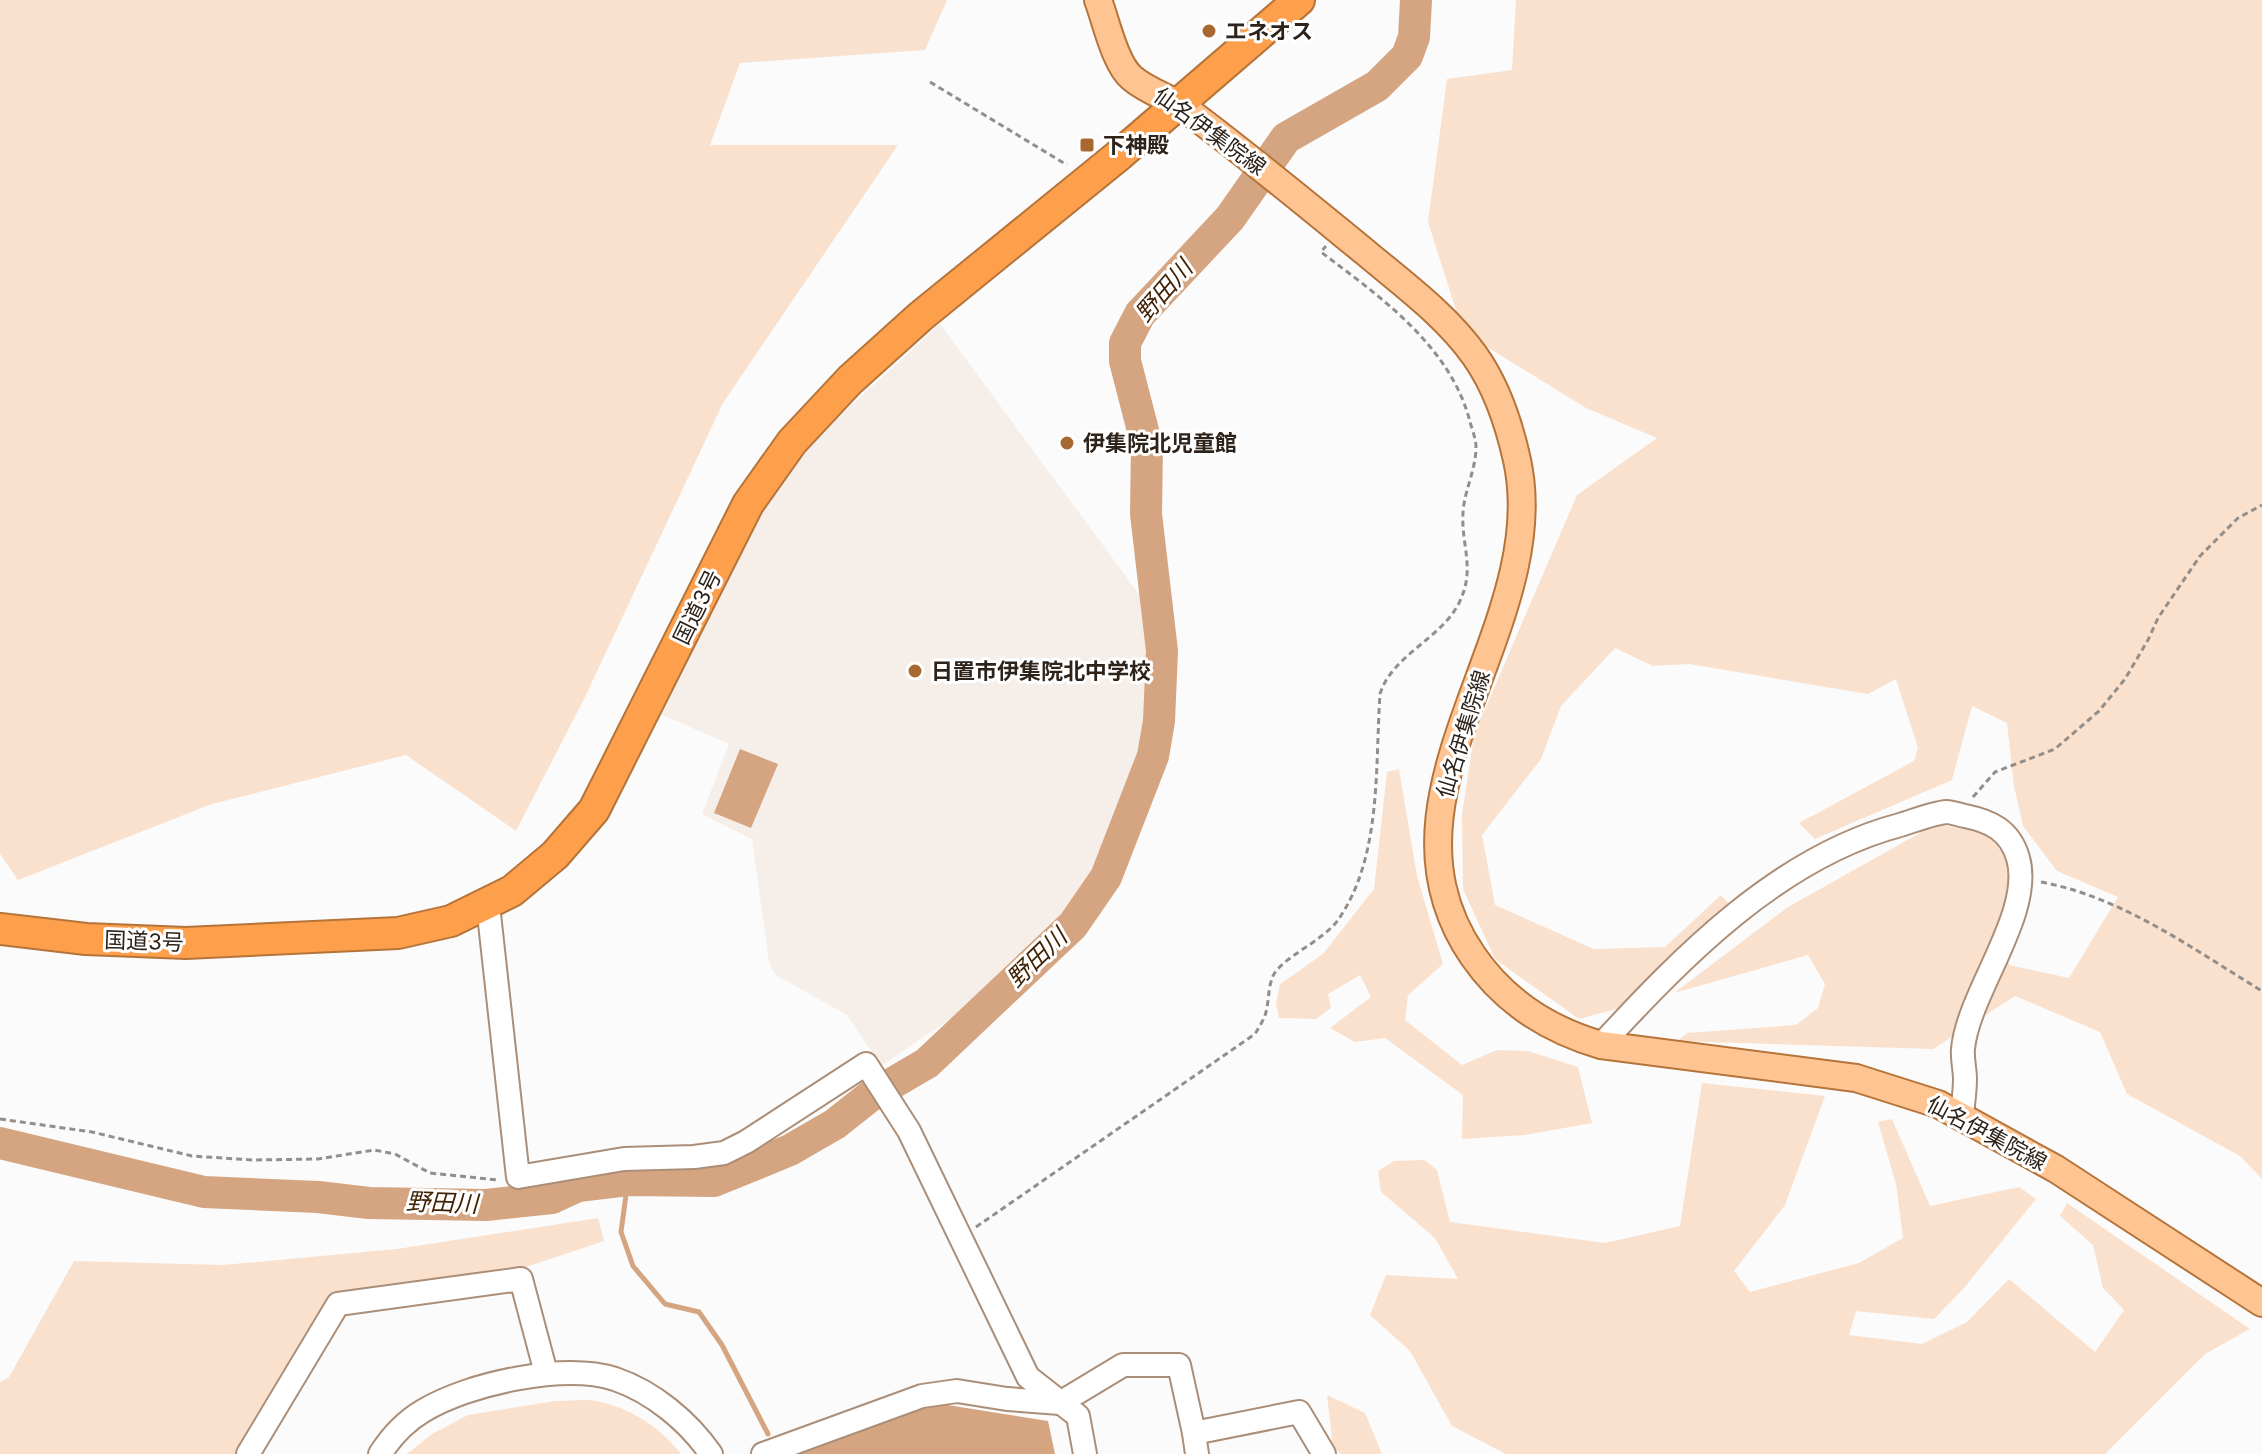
<svg xmlns="http://www.w3.org/2000/svg" width="2262" height="1454" font-family="Inter,'Noto Sans JP',sans-serif">
  <style>
    .built { fill: #f6efe9 }
    .green { fill: #fae1ce }
    .water { fill: #d4a580 }
    .lines { fill: none; stroke-linecap: round; stroke-linejoin: round }
    .stream { stroke: #d4a580; stroke-width: 5 }
    .river { stroke: #d4a580; stroke-width: 32 }
    .minor-casing { stroke: #ab8e78; stroke-width: 26 }
    .major-casing { stroke: #b5743a; stroke-width: 30 }
    .highway-casing { stroke: #b5743a; stroke-width: 34 }
    .path { stroke: #938e89; stroke-width: 3; stroke-dasharray: 6 4; stroke-linecap: butt }
    .minor { stroke: #fff; stroke-width: 22 }
    .major { stroke: #fec593; stroke-width: 26 }
    .highway { stroke: #fd9f4b; stroke-width: 30 }
    .poi-dot { fill: #a86930; stroke: #fff; stroke-width: 3 }
    .labels { text-anchor: middle; stroke-width: 6; stroke-linejoin: round; paint-order: stroke }
    .poi-label { font-size: 22px; font-weight: bold; fill: #2e231a; stroke: #fff; text-anchor: start }
    .street-label { font-size: 22px; fill: #2e231a; stroke: #fff }
    .water-label { font-size: 24px; font-style: italic; fill: #412204; stroke: #fff }
  </style>
  <rect width="100%" height="100%" fill="#fbfbfb"/>
  <!-- built -->
  <path class="built" d="M940,324L1144,601L1152,628L1142,742L1134,778L1088,885L1063,920L959,1013L881,1066L847,1015L781,978L774,973L769,962L752,839L702,814L729,744L660,714L742,546L795,458L805,453L832,423Z"/>
  <!-- green -->
  <g class="green">
    <path d="M0,0H947L925,50L740,63L710,145H898L723,403L585,697L516,831L406,755L212,804L18,880L0,854Z"/>
    <path d="M1516,0H2262V1179L2240,1156L2127,1094L2100,1032L2015,996L1933,1049L1677,1041L1687,1033L1796,1025L1818,1008L1825,984L1808,955L1674,993L1788,907L1936,824L1988,834L2010,863L2008,892L2000,924L2009,965L2069,978L2118,897L2057,871L2023,826L2014,786L2007,723L1972,706L1952,780L1815,839L1799,823L1914,761L1918,748L1896,679L1868,694L1689,664L1653,666L1615,648L1561,706L1541,759L1482,835L1495,905L1594,949L1665,947L1721,895L1730,905L1620,1008L1579,1019L1495,959L1463,889L1462,815L1474,735L1577,495L1657,438L1586,408L1463,332L1428,222L1447,79L1512,70Z"/>
    <path d="M1399,769L1417,876L1443,964L1408,995L1405,1020L1462,1065L1497,1050L1528,1051L1578,1067L1592,1123L1525,1135L1462,1139L1463,1095L1385,1038L1355,1042L1330,1028L1371,997L1360,975L1328,994L1331,1008L1316,1019L1279,1018L1276,1003L1280,984L1323,954L1374,889L1387,772Z"/>
    <path d="M1702,1083L1825,1096L1785,1205L1734,1271L1750,1292L1859,1263L1903,1238L1896,1184L1878,1122L1892,1119L1930,1206L2019,1187L2036,1199L1964,1288L1934,1319L1856,1311L1849,1335L1922,1344L1967,1322L2009,1279L2095,1352L2124,1310L2103,1288L2093,1245L2060,1216L2067,1203L2250,1329L2205,1354L2105,1454H1506L1452,1426L1410,1351L1370,1315L1386,1275L1458,1279L1435,1238L1381,1192L1378,1171L1394,1161L1424,1160L1437,1170L1450,1222L1605,1243L1680,1226Z"/>
    <path d="M598,1218L604,1241L526,1267L330,1296L234,1454H0V1382L9,1377L74,1261L223,1265L397,1249Z"/>
    <path d="M1327,1395L1365,1413L1382,1454H1341L1333,1447Z"/>
    <path d="M555,1401C570,1401 587,1398 601,1402C633,1410 661,1428 681,1454H407L432,1434L468,1415Z"/>
  </g>
  <!-- water -->
  <g class="water">
    <path d="M740,749L778,764L751,828L714,813Z"/>
    <path d="M935,1403L1048,1421L1055,1454H791Z"/>
  </g>
  <g class="lines">
    <!-- stream -->
    <path class="stream" d="M628,1180L621,1232L633,1266L665,1304L699,1312L722,1345L768,1434"/>
    <!-- river -->
    <path class="river" d="M0,1143L204,1192L318,1197L369,1203L486,1205L552,1198L578,1186L628,1180L714,1181L790,1150L835,1124L869,1097L927,1063L1073,925L1106,877L1153,756L1159,721L1162,651L1146,514L1147,446L1125,361V343L1140,314L1230,218L1286,138L1377,86L1407,56L1414,37L1416,0"/>
    <defs>
      <g id="minor">
        <path d="M488,905L518,1177L624,1159L694,1157L724,1153L746,1142L866,1064L909,1131L1028,1377L1078,1416L1085,1454"/>
        <path d="M1601,1045C1683,956 1779,857 1900,825C1914,821 1932,813 1947,812C1952,812 1959,815 1965,816C1990,821 2010,830 2018,858C2034,913 1968,993 1963,1049C1962,1059 1965,1069 1965,1079C1965,1091 1963,1103 1962,1115"/>
        <path d="M1194,1433L1197,1454"/>
        <path d="M248,1454L338,1304L521,1279L546,1373"/>
        <path d="M380,1454C391,1437 406,1421 423,1411C469,1383 564,1363 615,1379C653,1392 688,1421 711,1454"/>
        <path d="M763,1454L922,1396L957,1391L1007,1399L1060,1403L1123,1365H1179L1194,1433L1299,1412L1324,1454"/>
      </g>
      <path id="major" d="M1098,0C1106,21 1115,64 1132,78C1147,91 1168,97 1184,108C1246,154 1305,203 1365,252C1403,284 1446,315 1475,356C1497,387 1509,424 1517,460C1554,628 1362,795 1473,956C1504,1001 1549,1030 1601,1045L1856,1078L1938,1104L2056,1169L2262,1303"/>
      <path id="highway" d="M0,929L86,939L186,943L398,933L451,921L512,891L555,855L594,810L748,504L792,442L850,380L921,316L1118,156L1299,0"/>
    </defs>
    <!-- minor casing -->
    <use href="#minor" class="minor-casing"/>
    <!-- major casing -->
    <use href="#major" class="major-casing"/>
    <!-- highway casing -->
    <use href="#highway" class="highway-casing"/>
    <!-- path -->
    <g class="path">
      <path d="M930,82L1067,165"/>
      <path d="M1973,797L1995,772L2055,749L2099,711L2125,679L2148,640L2158,618L2200,556L2238,518L2262,505"/>
      <path d="M2041,882C2122,897 2193,949 2262,991"/>
      <path d="M0,1119L92,1132L192,1156L253,1160L318,1159L374,1150L395,1154L430,1173L498,1180"/>
      <path d="M976,1227L1255,1034C1259,1027 1264,1020 1266,1012C1269,1001 1268,987 1273,976C1281,958 1323,941 1338,920C1382,857 1375,768 1380,694C1392,655 1441,639 1459,603C1476,569 1461,546 1463,513C1464,491 1476,470 1476,447C1476,438 1471,427 1469,418C1448,344 1379,296 1321,252L1326,246"/>
    </g>
    <!-- minor -->
    <use href="#minor" class="minor"/>
    <!-- major -->
    <use href="#major" class="major"/>
    <!-- highway -->
    <use href="#highway" class="highway"/>
  </g>
  <!-- markers -->
  <g class="poi-dot">
    <circle cx="1209" cy="31" r="8"/>
    <rect x="1079" y="137" width="16" height="16" rx="4"/>
    <circle cx="1067" cy="443" r="8"/>
    <circle cx="915" cy="671" r="8"/>
  </g>
  <g class="labels">
    <!-- poi labels -->
    <g class="poi-label">
      <text x="1225" y="39">エネオス</text>
      <text x="1103" y="153">下神殿</text>
      <text x="1083" y="451">伊集院北児童館</text>
      <text x="931" y="679">日置市伊集院北中学校</text>
    </g>
    <!-- street labels -->
    <g class="street-label">
      <text transform="translate(1210 131) rotate(36)" y="8">仙名伊集院線</text>
      <text transform="translate(697 607) rotate(-64)" y="8">国道3号</text>
      <text transform="translate(1463 734) rotate(-73)" y="8">仙名伊集院線</text>
      <text transform="translate(144 941) rotate(2)" y="8">国道3号</text>
      <text transform="translate(1987 1133) rotate(28)" y="8">仙名伊集院線</text>
    </g>
    <!-- water labels -->
    <g class="water-label">
      <text transform="translate(1164 291) rotate(-49)" y="8">野田川</text>
      <text transform="translate(1037 958) rotate(-44)" y="8">野田川</text>
      <text transform="translate(442 1203) rotate(2)" y="8">野田川</text>
    </g>
  </g>
</svg>
